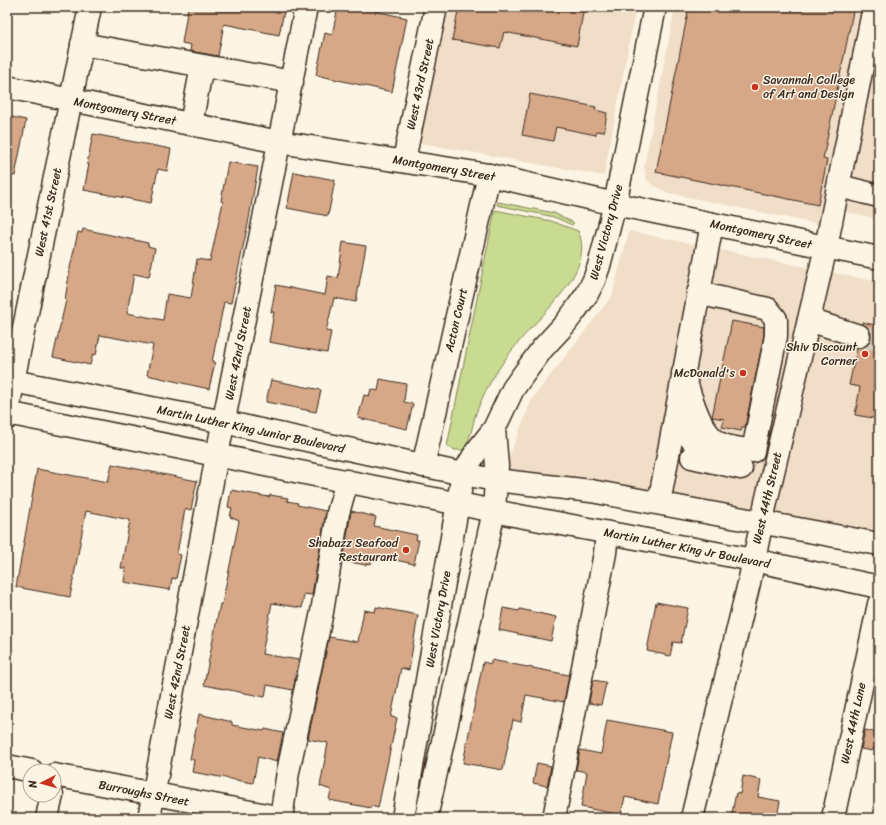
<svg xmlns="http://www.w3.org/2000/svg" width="886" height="825" font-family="Sriracha,sans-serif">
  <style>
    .built { fill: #f1dec9 }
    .green { fill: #c9db90; stroke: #828257 }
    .building { fill: #d6a887; stroke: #3b2a1e }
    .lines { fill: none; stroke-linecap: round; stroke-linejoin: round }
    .minor-tunnel { stroke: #d5ccbd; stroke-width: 22; stroke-dasharray: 22 11; stroke-linecap: butt }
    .minor-casing { stroke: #3b2a1e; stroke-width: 25 }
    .major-casing { stroke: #3b2a1e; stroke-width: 25 }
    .minor { stroke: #fcf5e5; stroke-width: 22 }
    .major { stroke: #fcf5e5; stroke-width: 22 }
    .poi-dot { fill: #c8321e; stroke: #fcf5e5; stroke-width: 1.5 }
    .labels { text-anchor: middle; stroke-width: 3; stroke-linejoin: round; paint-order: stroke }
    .poi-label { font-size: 12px; fill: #3b2a1e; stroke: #fcf5e5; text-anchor: end }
    .street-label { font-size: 12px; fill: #3b2a1e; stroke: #fcf5e5 }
  </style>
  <rect width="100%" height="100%" fill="#fcf5e5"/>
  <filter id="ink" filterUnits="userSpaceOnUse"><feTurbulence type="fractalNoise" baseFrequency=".025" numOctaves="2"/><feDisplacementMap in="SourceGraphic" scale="8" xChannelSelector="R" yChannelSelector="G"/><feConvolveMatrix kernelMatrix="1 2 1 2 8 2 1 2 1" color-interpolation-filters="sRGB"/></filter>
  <g filter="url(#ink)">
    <!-- built -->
    <g class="built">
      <path d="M446,7H636L604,176L420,143Z"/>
      <path d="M675,7H867L822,225L668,193L651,184L647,180L644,167Z"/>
      <path d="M879,27V219L841,211Z"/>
      <path d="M629,231L879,282V546L499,482L532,399L612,296Z"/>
    </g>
    <!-- green -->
    <g class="green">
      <path d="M498,202L554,213L574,223L572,225L554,217L497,205Z"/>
      <path d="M495,210L551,221L578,231C596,269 544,312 522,338C510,352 499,367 490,383C485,392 480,403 476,413C472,426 471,440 463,450H455L447,446Z"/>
    </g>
    <!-- building -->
    <g class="building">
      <path d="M188,7H285L279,35L224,24L218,56L190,51L191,45L182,43Z"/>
      <path d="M338,7H376L375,11L407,18L392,92L316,75L325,33L332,35Z"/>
      <path d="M459,7H584L577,46L504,32L500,48L452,40Z"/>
      <path d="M689,7H854L823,159L827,160L818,205L656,172Z"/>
      <path d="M530,94L596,107L595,110L607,113L604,132L596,131V135L556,127L553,141L522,135Z"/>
      <path d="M7,116L26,120L15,176L7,175Z"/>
      <path d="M93,134L171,149L167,171L158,169L151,203L84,190L89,164H87Z"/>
      <path d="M228,162L258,167L248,224L231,303L224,302L212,362H215L209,389L147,375L153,345L100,335L96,355L93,354L90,365L53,357L66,300H65L70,268L78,232L82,233L83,229L148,243V246L155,248L149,277L134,274L127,313L163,320L167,294L191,298L197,259L210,261L223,202L221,201Z"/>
      <path d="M294,172L335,180L328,216L287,208Z"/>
      <path d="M343,242L366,246L356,302L334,298L326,331L331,332L327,353L269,342L274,312H271L276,285L325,295L328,276L338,278Z"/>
      <path d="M732,321L764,327V335L745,427H742L741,431L722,427L724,419L712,417Z"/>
      <path d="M862,322L879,326V419L855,415L860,387L849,385L857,348H862L867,345L871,339V334L868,328L862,324Z"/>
      <path d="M380,379L406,384L404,402L413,404L407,429L358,418L364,395L369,396L371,389L378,391Z"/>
      <path d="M271,380L321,390L316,412L266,402Z"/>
      <path d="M112,464L197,481L191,510L185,509L177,554L181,555L176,579L172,578L170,590L124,582L126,568H121L130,520L86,511L70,597L16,587L37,469L108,482Z"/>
      <path d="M231,490L269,497L270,495L288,498L287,501L298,503L297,505L326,511L312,595L304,594L302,608L272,603L262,654L299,660L293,690L267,685L265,697L204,685L215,629L220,604H222L239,521L230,517L232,508L228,507Z"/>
      <path d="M351,511L376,517L374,526L417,535L416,540H419L414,564L372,555L371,564L367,563L366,565L343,561Z"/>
      <path d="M656,602L688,608L681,643L673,642L670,656L647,651Z"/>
      <path d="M376,607L418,615L409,670L401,668L391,717L397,718L378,808L371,806V808L329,800L331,790L320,786L328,743L308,739L329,637L358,642L364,610L375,612Z"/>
      <path d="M503,608L519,611L520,609L556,617L551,641L499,630Z"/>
      <path d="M491,660L569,675L564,702L526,695L521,722L513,720L503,770L463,763L483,662L491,664Z"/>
      <path d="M593,680L605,682L606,684L601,705L589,703Z"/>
      <path d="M199,714L232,722V725L264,731L265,729L283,733L277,762L258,757L253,783L192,772L194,760L190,759Z"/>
      <path d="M607,720L672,732L658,804L625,797L621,815L581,807L587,772L576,770L580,750L601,754Z"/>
      <path d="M865,730L879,733V750L873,749L872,751L861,749Z"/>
      <path d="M537,763L551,766L547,786L533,783Z"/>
      <path d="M743,776L761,780L758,797L780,801L777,818H731L736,793L740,794Z"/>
    </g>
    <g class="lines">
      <!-- minor-tunnel -->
      <path class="minor-tunnel" d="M859,336L879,340"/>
      <defs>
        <g id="minor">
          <path d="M82,44L292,82"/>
          <path d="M191,124L202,66"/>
          <path d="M404,160L436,7"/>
          <path d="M839,186L879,196"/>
          <path d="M809,320L859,336"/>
          <path d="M683,373C691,396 700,438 725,446C734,448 744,449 753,451L776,336V319L768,309L698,293"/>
          <path d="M693,404L690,426L691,439L699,449L710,451L724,445"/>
          <path d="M7,418L13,381L90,7"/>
          <path d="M692,457L741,468"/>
          <path d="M423,466L489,175"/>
          <path d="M659,503L712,224"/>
          <path d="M7,766L32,771"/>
          <path d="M54,775L282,818"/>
          <path d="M47,818L52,795"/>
          <path d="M149,818L217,455L306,7"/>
          <path d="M281,818L288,772L322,612L338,513L347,481"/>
          <path d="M554,818L605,553L607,533"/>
          <path d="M692,818L749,583L766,502L826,247L874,7"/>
          <path d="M833,818L879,604"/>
        </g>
        <g id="major">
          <path d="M7,87L279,142L489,175L615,204L879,258"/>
          <path d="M7,380L224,422L463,474L495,480L591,491L879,544"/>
          <path d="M7,413L514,515L753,560L879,587"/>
          <path d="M403,818L463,474L476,452L494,429L513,389L523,375L542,349L565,324L575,311L587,294L594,280L599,266L615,204L655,7"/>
          <path d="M426,818L494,511L497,466L494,429"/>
        </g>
      </defs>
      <!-- minor casing -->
      <use href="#minor" class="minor-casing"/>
      <!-- major casing -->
      <use href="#major" class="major-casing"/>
      <!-- minor -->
      <use href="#minor" class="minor"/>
      <!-- major -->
      <use href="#major" class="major"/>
    </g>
  </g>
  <!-- markers -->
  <g class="poi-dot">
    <circle cx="755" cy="87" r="4"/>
    <circle cx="865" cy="354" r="4"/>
    <circle cx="743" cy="373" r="4"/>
    <circle cx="406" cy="550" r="4"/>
  </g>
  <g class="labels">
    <!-- poi labels -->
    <g class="poi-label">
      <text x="763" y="84" text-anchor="start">Savannah College<tspan x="763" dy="14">of Art and Design</tspan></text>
      <text x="857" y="351">Shiv Discount<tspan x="857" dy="14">Corner</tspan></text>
      <text x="735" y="377">McDonald's</text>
      <text x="398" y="547">Shabazz Seafood<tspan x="398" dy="14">Restaurant</tspan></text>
    </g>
    <!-- street labels -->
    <g class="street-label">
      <text transform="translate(420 84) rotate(-78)" y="4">West 43rd Street</text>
      <text transform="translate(125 111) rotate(11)" y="4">Montgomery Street</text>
      <text transform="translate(444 168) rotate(10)" y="4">Montgomery Street</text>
      <text transform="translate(48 212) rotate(-78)" y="4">West 41st Street</text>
      <text transform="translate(606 232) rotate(-75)" y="4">West Victory Drive</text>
      <text transform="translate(761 234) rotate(12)" y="4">Montgomery Street</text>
      <text transform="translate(456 320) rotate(-77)" y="4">Acton Court</text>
      <text transform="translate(238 353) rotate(-79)" y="4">West 42nd Street</text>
      <text transform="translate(251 429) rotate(12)" y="4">Martin Luther King Junior Boulevard</text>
      <text transform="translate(767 498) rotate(-77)" y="4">West 44th Street</text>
      <text transform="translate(687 548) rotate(11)" y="4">Martin Luther King Jr Boulevard</text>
      <text transform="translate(438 619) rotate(-80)" y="4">West Victory Drive</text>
      <text transform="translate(177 672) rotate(-79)" y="4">West 42nd Street</text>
      <text transform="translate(853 723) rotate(-78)" y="4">West 44th Lane</text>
      <text transform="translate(144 793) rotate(11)" y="4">Burroughs Street</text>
    </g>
  </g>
  <!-- margin -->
  <rect width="886" height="825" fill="none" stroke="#fcf5e5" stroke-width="24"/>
  <rect x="12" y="12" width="862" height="801" fill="none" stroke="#3b2a1e" stroke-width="1.5" filter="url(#ink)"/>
  <!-- north arrow -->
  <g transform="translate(42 783) rotate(264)"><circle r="19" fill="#fcf5e5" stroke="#afa495"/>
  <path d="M0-3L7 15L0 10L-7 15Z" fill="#c8321e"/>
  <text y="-6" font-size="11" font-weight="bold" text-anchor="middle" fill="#3b2a1e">N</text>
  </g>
</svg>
